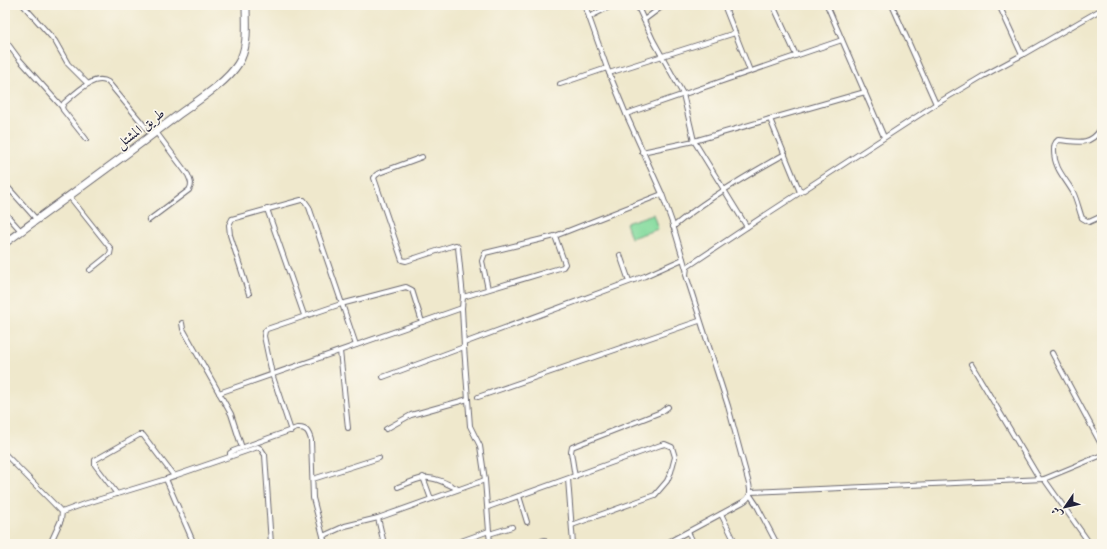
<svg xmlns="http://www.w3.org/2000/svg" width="1107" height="549" font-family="Vollkorn,Amiri,serif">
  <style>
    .green { fill: #86db9f; stroke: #547e6d }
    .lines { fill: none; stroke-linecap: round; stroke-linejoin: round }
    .street-casing { stroke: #6a676e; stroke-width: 6 }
    .primary-casing { stroke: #6a676e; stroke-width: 9 }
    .street { stroke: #fff; stroke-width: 4 }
    .primary { stroke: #fff; stroke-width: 7 }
    .labels { text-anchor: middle; stroke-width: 3.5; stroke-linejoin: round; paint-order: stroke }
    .street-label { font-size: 14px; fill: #22223b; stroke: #fbf7ec }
  </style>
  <rect width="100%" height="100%" fill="#fbf7ec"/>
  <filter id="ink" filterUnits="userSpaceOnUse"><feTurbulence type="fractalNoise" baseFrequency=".025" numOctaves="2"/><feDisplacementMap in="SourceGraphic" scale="8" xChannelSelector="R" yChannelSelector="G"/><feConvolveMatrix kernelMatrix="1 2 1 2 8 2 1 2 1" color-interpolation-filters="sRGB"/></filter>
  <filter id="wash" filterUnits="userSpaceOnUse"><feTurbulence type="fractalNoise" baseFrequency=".012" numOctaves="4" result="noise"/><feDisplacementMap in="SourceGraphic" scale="16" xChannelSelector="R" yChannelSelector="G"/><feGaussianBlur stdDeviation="0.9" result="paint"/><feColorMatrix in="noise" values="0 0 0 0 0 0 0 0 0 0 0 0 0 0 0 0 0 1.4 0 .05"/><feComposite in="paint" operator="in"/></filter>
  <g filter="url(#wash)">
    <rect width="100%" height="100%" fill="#efe8cc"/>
    <!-- green -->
    <path class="green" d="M653,214L658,229L631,238L626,223Z"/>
  </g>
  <g filter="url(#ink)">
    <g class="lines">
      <defs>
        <g id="street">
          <path d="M23,5L55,41L68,64L88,84"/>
          <path d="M585,5L589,17"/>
          <path d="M613,5L589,17L607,68L626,114L662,194L673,225L686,269"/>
          <path d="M637,5L653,40L683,94L694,141L747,227"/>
          <path d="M724,5L750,71"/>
          <path d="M773,5L796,55"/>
          <path d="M827,5L884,137"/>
          <path d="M892,5L936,104"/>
          <path d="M999,5L1022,55"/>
          <path d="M644,20L664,5"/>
          <path d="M5,40L19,59L62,107"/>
          <path d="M609,73L735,33"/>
          <path d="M560,84L607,68"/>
          <path d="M626,114L842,40"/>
          <path d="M770,119L865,92"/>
          <path d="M1100,130C1089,147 1075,141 1058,140C1054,143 1054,146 1054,151C1054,168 1065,178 1073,192C1077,200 1079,210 1082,218L1089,222L1102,216"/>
          <path d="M86,139L63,110L62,107L64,103C74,95 94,73 108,82L152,135"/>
          <path d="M642,152L694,141L770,119L800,192"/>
          <path d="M422,157L379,173L376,175L374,178L402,260L406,261L452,246L456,245L458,247L463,297L462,308L464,347L470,426L480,446L485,480L490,544"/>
          <path d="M5,184L37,220"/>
          <path d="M69,196L111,249L110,254L90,270"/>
          <path d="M267,209L304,315"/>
          <path d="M5,213L21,231"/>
          <path d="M149,220L189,190C193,184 190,180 188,175L156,132"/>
          <path d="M673,227C706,199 747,175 785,154"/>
          <path d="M620,255L629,281"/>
          <path d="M488,289L482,261L485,253L555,236L662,194"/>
          <path d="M249,294L230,235L229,225L232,219L301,200H304L309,207L356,345"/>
          <path d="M463,297L563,267L565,264L555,236"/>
          <path d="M182,323L183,329L231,414L242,448"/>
          <path d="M464,343L645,276L683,259"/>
          <path d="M340,351L348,428"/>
          <path d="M1052,353L1102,446"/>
          <path d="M971,364L1039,478"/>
          <path d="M383,377L464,347"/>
          <path d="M219,393L462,308"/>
          <path d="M478,397L699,321"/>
          <path d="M386,429L411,415L468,399"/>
          <path d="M291,431L272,374L264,336L265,331L267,329L341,304L406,287L412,290L422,322"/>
          <path d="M5,454L62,512L61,520L50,544"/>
          <path d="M230,456V453L233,451L297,428C307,427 309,433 311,440L313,498L323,536L345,526L378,518L485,480"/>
          <path d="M423,477L431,499"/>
          <path d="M575,477L571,452L572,447L661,412L668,407"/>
          <path d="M166,479L194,544"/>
          <path d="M313,479L379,458"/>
          <path d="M568,479L573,544"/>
          <path d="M1044,479L1090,544"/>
          <path d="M398,487C427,475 429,474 458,489"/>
          <path d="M750,492L1044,479L1102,455"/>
          <path d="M117,494L95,465V460L139,435H143L174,476"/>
          <path d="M750,495L756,504L777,544"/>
          <path d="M519,496L527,522"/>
          <path d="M488,507L661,445L665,444L672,447L675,457L671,472L667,481L655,495L572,525"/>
          <path d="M62,512L84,504L166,479L174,476L258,447L261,449L265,455L271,544"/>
          <path d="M721,514L736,544"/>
          <path d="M378,518L384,544"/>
          <path d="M688,532L694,544"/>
          <path d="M489,534L512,527"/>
          <path d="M323,536L325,544"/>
          <path d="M453,544L489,531"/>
          <path d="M531,544L544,540"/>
          <path d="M665,544L743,502C751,497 751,492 749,484L728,406L686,275L687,267L747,227L936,104L983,76L1022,55L1102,9"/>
        </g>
        <path id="primary" d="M5,243C63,200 121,159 178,115C197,101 226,83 238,64C249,47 246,25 246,5"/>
      </defs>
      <!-- street casing -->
      <use href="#street" class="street-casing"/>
      <!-- primary casing -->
      <use href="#primary" class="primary-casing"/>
      <!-- street -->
      <use href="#street" class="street"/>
      <!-- primary -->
      <use href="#primary" class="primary"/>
    </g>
  </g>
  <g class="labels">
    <!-- street labels -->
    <g class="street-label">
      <text transform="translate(140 128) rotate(-37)" y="5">طريق المشتل</text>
    </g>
  </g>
  <!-- margin -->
  <rect width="1107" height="549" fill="none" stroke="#fbf7ec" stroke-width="20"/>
  <!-- north arrow -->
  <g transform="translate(1065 507) rotate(236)" stroke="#fbf7ec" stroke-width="3" paint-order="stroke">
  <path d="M0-3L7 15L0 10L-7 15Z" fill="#22223b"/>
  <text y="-6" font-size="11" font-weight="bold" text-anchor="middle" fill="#22223b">ش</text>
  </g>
</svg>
